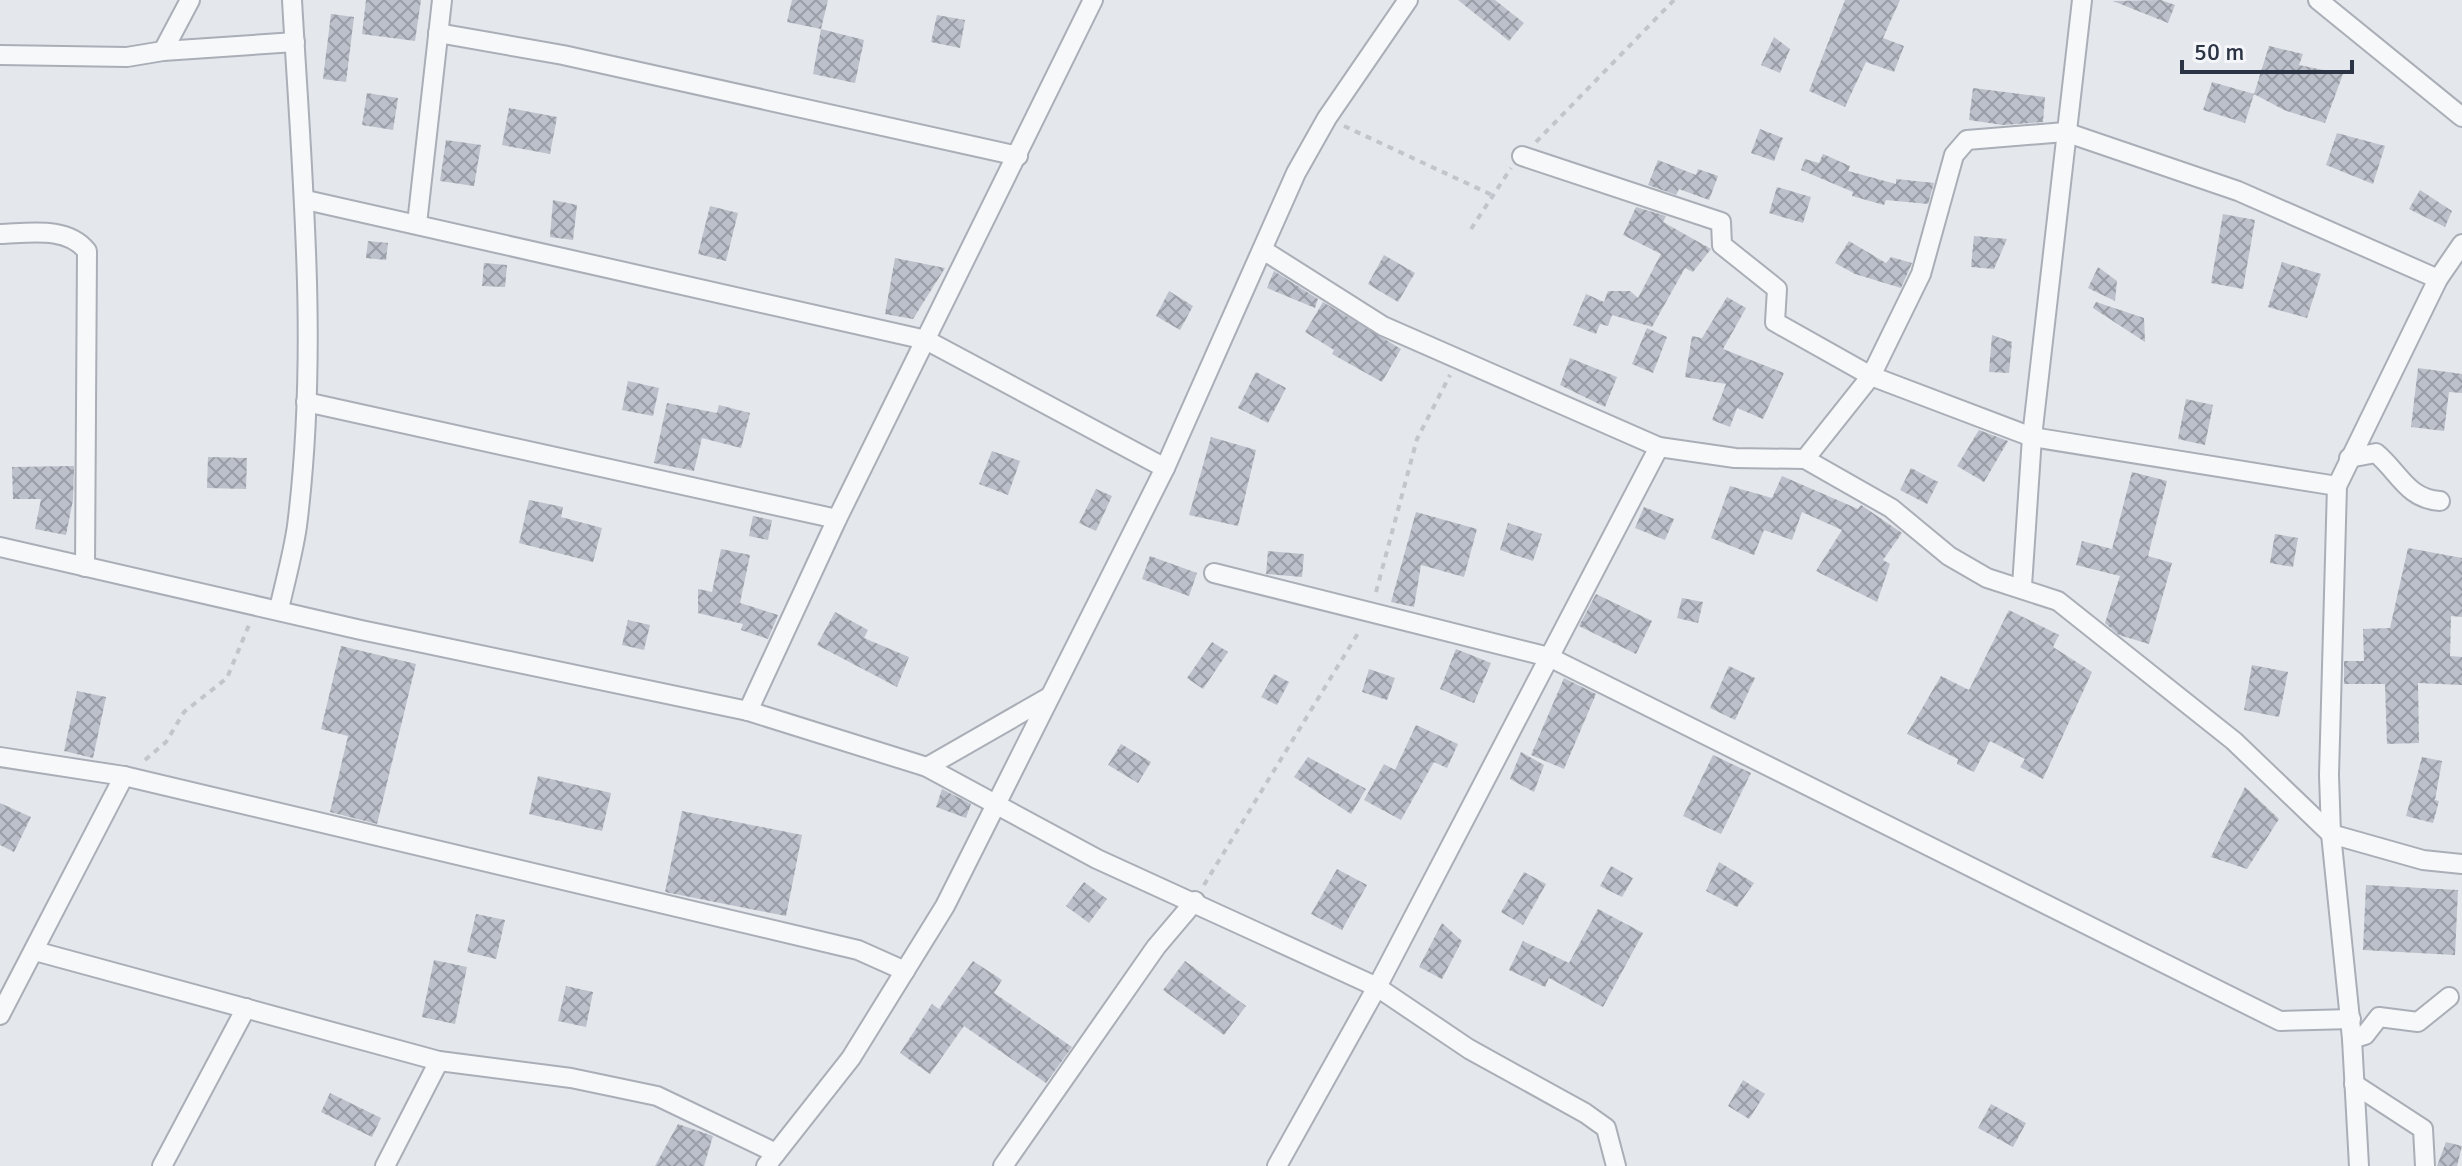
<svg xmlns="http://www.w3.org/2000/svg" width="2462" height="1166" font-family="Signika,sans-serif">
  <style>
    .building { fill: url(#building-cross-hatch) }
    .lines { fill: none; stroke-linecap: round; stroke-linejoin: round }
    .street-casing { stroke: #a9aeb7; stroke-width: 22 }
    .path { stroke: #c2c5cb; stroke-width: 4; stroke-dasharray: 6 6; stroke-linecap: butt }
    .street { stroke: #f7f8fa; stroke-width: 18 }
  </style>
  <defs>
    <pattern id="building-cross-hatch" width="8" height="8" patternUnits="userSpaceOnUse" patternTransform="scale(2)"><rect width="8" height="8" fill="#bbc0ca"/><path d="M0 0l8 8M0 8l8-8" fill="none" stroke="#989da6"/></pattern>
  </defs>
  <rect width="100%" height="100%" fill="#e4e7ec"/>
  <!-- building -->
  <g class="building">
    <path d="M366,0H421L415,41L362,34Z"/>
    <path d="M792,0H828L821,29L787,22Z"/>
    <path d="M1458,0H1495L1524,23L1509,41Z"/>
    <path d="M1845,0H1900L1883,38L1904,46L1894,72L1866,62L1845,107L1809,91Z"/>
    <path d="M2161,0L2175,5L2168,23L2113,1Z"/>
    <path d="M331,14L354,17L346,82L323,79Z"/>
    <path d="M937,15L965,20L960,48L931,42Z"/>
    <path d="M821,29L864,40L855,83L813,74Z"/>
    <path d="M1774,37L1790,49L1780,73L1761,65Z"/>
    <path d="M2269,46L2303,54L2299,65L2343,74L2325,123L2284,110L2254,94Z"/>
    <path d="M2212,82L2254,94L2245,123L2203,110Z"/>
    <path d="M1973,88L2045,97L2043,122L2003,125L1969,120Z"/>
    <path d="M367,93L398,98L393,130L362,125Z"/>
    <path d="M509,108L557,117L550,154L502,145Z"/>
    <path d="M1760,129L1783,138L1774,161L1751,153Z"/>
    <path d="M2337,133L2385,146L2373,184L2326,165Z"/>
    <path d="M446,140L481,145L474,186L440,181Z"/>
    <path d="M1823,154L1850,166L1848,171L1896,184V179L1934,183L1928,204L1886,200L1884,205L1852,196L1853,192L1801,170L1805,159L1819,163Z"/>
    <path d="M1658,160L1696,175L1698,169L1718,176L1709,200L1679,189L1676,195L1648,185Z"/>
    <path d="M1777,187L1811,197L1803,223L1769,213Z"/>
    <path d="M2420,190L2452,211L2445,227L2409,209Z"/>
    <path d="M553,200L577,205L573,240L550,237Z"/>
    <path d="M710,206L738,213L726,261L698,254Z"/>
    <path d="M1636,207L1666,216L1663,222L1711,249L1693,272L1685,268L1652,327L1612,315L1608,326L1600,324L1596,334L1573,325L1586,294L1604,302L1608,291H1630L1638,298L1661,254L1623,235Z"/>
    <path d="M2223,214L2255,220L2243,289L2211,283Z"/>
    <path d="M1974,236L2007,239L1994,269L1971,267Z"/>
    <path d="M368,241L388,243L386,260L366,258Z"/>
    <path d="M1849,241L1886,263L1891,257L1912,263L1901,288L1855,274L1835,263Z"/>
    <path d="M1384,255L1415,273L1398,302L1368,284Z"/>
    <path d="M895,258L945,268L913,319L885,314Z"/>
    <path d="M2282,262L2321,274L2307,318L2268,307Z"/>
    <path d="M484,263L507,265L505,287L482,286Z"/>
    <path d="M2098,267L2117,281L2115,301L2088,288Z"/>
    <path d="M1274,271L1318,299L1315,308L1267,288Z"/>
    <path d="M1169,291L1193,306L1180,330L1156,316Z"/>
    <path d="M1727,297L1746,308L1723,349L1784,373L1763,419L1737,408L1730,427L1712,420L1726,384L1685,377L1692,336L1702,338Z"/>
    <path d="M1323,302L1401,349L1382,382L1332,354L1334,350L1305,332Z"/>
    <path d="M2096,302L2144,318L2145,342L2093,308Z"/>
    <path d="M1647,328L1667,337L1653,373L1632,364Z"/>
    <path d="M1992,335L2012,342L2009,373L1989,372Z"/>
    <path d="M1570,358L1617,377L1605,407L1560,385Z"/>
    <path d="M2418,368L2462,374V393L2449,392L2444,431L2411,427Z"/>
    <path d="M1256,372L1286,388L1268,423L1238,408Z"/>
    <path d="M628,381L659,388L653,416L622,410Z"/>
    <path d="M2186,399L2213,405L2205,445L2178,439Z"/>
    <path d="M667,403L717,413L719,405L750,413L741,448L702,438L694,471L654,463Z"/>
    <path d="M1979,430L2008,441L1984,482L1957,466Z"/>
    <path d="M1211,437L1256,450L1238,526L1189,515Z"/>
    <path d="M992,451L1020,461L1008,495L979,484Z"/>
    <path d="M208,457L247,458L246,489L207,488Z"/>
    <path d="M74,466L73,500L66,535L35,529L41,499H13L12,467Z"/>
    <path d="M1911,468L1938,482L1927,504L1900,490Z"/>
    <path d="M2132,472L2167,481L2148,556L2172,563L2149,644L2119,635L2105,623L2120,576L2076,565L2082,541L2112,549Z"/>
    <path d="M1782,476L1858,509L1861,505L1902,533L1883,560L1890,564L1877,602L1816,571L1842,530L1802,512L1792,540L1764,530L1754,555L1711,538L1730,486L1772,498Z"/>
    <path d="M1096,489L1112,496L1096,531L1079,523Z"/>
    <path d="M529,500L563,507L561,517L602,528L593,562L519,543Z"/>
    <path d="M1644,507L1674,519L1665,540L1635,528Z"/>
    <path d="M1416,512L1477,529L1464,577L1421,565L1414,607L1391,602Z"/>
    <path d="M753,516L772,520L768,540L749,536Z"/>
    <path d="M1508,523L1542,534L1533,561L1500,550Z"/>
    <path d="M2275,534L2298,538L2293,567L2270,563Z"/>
    <path d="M2408,548L2462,558V617L2451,616L2450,656L2462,657V685L2418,683L2419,743L2387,744L2385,684H2344V661H2364L2363,629L2390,628Z"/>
    <path d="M721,549L750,555L740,603L778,615L768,639L741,630L743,624L698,613V589L712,592Z"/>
    <path d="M1268,551L1304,554L1302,577L1266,574Z"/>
    <path d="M1150,556L1197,573L1189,596L1142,579Z"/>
    <path d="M1596,594L1652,621L1636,654L1579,626Z"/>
    <path d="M1682,598L1703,602L1698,623L1677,618Z"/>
    <path d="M2009,610L2059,635L2053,647L2092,672L2043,779L2020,767L2025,759L1990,741L1974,772L1957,764L1958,759L1907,734L1941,676L1969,690Z"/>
    <path d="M835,612L868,630L864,638L909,657L897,687L817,645Z"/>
    <path d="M628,620L650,625L644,650L622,645Z"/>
    <path d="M1212,642L1228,652L1203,689L1187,678Z"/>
    <path d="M341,646L416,664L377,824L330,812L348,736L321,729Z"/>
    <path d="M1456,649L1491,663L1474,703L1440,689Z"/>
    <path d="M2252,665L2288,672L2279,717L2244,710Z"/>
    <path d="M1729,666L1755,678L1735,720L1710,708Z"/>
    <path d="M1369,669L1395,678L1387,700L1362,692Z"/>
    <path d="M1274,674L1289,682L1277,705L1261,697Z"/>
    <path d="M1564,678L1596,694L1564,769L1531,755Z"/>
    <path d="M77,691L106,697L93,758L64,751Z"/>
    <path d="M1416,725L1458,744L1447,768L1434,762L1401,820L1364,800L1384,764L1395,770Z"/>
    <path d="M1121,744L1151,762L1138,783L1108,765Z"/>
    <path d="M1521,752L1544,765L1534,792L1510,779Z"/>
    <path d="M1713,755L1751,773L1721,834L1683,816Z"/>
    <path d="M1308,757L1366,789L1351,814L1294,777Z"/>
    <path d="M2422,757L2442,761L2435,800L2439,801L2433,823L2406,816Z"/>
    <path d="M538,776L611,793L602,831L529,814Z"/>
    <path d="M2245,787L2279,819L2247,869L2211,857Z"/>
    <path d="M942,789L971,804L966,818L936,807Z"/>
    <path d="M0,803L31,817L14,852L0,845Z"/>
    <path d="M682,811L802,835L786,916L665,892Z"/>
    <path d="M1719,862L1754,883L1737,907L1706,891Z"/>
    <path d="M1611,866L1633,878L1622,897L1600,886Z"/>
    <path d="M1337,869L1367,885L1342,930L1311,914Z"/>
    <path d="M1524,872L1546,884L1523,925L1501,912Z"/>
    <path d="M1084,882L1107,899L1089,923L1066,906Z"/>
    <path d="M2366,885L2458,890L2455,955L2363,950Z"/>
    <path d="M1598,909L1643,933L1603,1007L1549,978L1545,987L1509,970L1523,941L1569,963Z"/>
    <path d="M476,914L505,920L496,959L467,952Z"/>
    <path d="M1442,923L1462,941L1442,979L1419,967Z"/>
    <path d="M434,960L467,967L455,1024L422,1017Z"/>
    <path d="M973,961L1002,980L994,993L1072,1047L1046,1083L964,1026L930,1074L900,1053L932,1004L939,1009Z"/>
    <path d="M1185,961L1246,1006L1224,1035L1163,990Z"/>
    <path d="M566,986L593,992L586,1027L558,1021Z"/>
    <path d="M1743,1080L1765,1094L1749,1119L1728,1106Z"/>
    <path d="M330,1093L381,1118L372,1137L321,1112Z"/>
    <path d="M1991,1104L2026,1123L2013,1147L1978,1128Z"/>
    <path d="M678,1124L713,1136L704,1166H655Z"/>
    <path d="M2446,1142L2462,1146L2457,1166H2437Z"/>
  </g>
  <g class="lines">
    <defs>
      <g id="street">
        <path d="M2318,0L2462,117"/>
        <path d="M438,33L563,55L1018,156"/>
        <path d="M163,51L295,42"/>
        <path d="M0,55L127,57L163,51L190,0"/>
        <path d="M1522,156L1721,222L1722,245L1777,289L1775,322L1871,376L2032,437L2337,486"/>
        <path d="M306,200L926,340L1165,468"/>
        <path d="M417,224L442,0"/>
        <path d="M0,234C30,233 67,226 87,251L85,567"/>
        <path d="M1263,250L1383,326L1659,447L1735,458L1805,459L1891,508L1949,556L1987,578L2058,601L2234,741L2331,834L2423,860L2462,864"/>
        <path d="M306,402L837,519"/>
        <path d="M2349,458L2376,453C2399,472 2407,499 2440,501"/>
        <path d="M1805,459L1871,376L1921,274L1954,155L1967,140L2065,132L2238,191L2438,279"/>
        <path d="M0,547L361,630L748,711L927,767L1097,859L1377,987L1469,1049L1585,1113L1606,1128L1616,1166"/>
        <path d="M1214,573L1549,657L2280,1021L2351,1019"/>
        <path d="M2022,586L2032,437L2082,0"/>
        <path d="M279,609C285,582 293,554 297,526C319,351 302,176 292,0"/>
        <path d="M748,711L837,519L1093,0"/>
        <path d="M0,757L124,776L858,950L905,971"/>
        <path d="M927,767L1049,697"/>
        <path d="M35,951L439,1061L571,1078L657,1096L776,1153"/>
        <path d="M0,1015L124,776"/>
        <path d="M2352,1039L2365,1035L2379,1017L2418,1022L2449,997"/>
        <path d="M2354,1084L2423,1129L2425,1166"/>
        <path d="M162,1166L246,1008"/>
        <path d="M385,1166L439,1061"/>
        <path d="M766,1166L851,1058L945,906L1165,468L1296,173L1327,118L1408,0"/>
        <path d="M1003,1166L1156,947L1195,901"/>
        <path d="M1277,1166L1377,987L1659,447"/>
        <path d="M2359,1166L2352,1039L2331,834L2329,775L2337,486L2438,279L2462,244"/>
      </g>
    </defs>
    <!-- street casing -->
    <use href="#street" class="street-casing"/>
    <!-- path -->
    <g class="path">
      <path d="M1344,126L1492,195"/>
      <path d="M1536,142L1674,0"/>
      <path d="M1471,229L1511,168"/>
      <path d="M1376,592L1417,439L1450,375"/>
      <path d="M145,760L166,742L184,712L227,678L249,625"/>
      <path d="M1204,885L1360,630"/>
    </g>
    <!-- street -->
    <use href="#street" class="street"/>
  </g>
  <!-- scale -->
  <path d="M2182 60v12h170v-12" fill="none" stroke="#2b3445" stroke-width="4"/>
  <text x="2194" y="60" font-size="24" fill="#2b3445" stroke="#f4f6f9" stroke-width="6" paint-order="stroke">50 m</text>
</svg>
